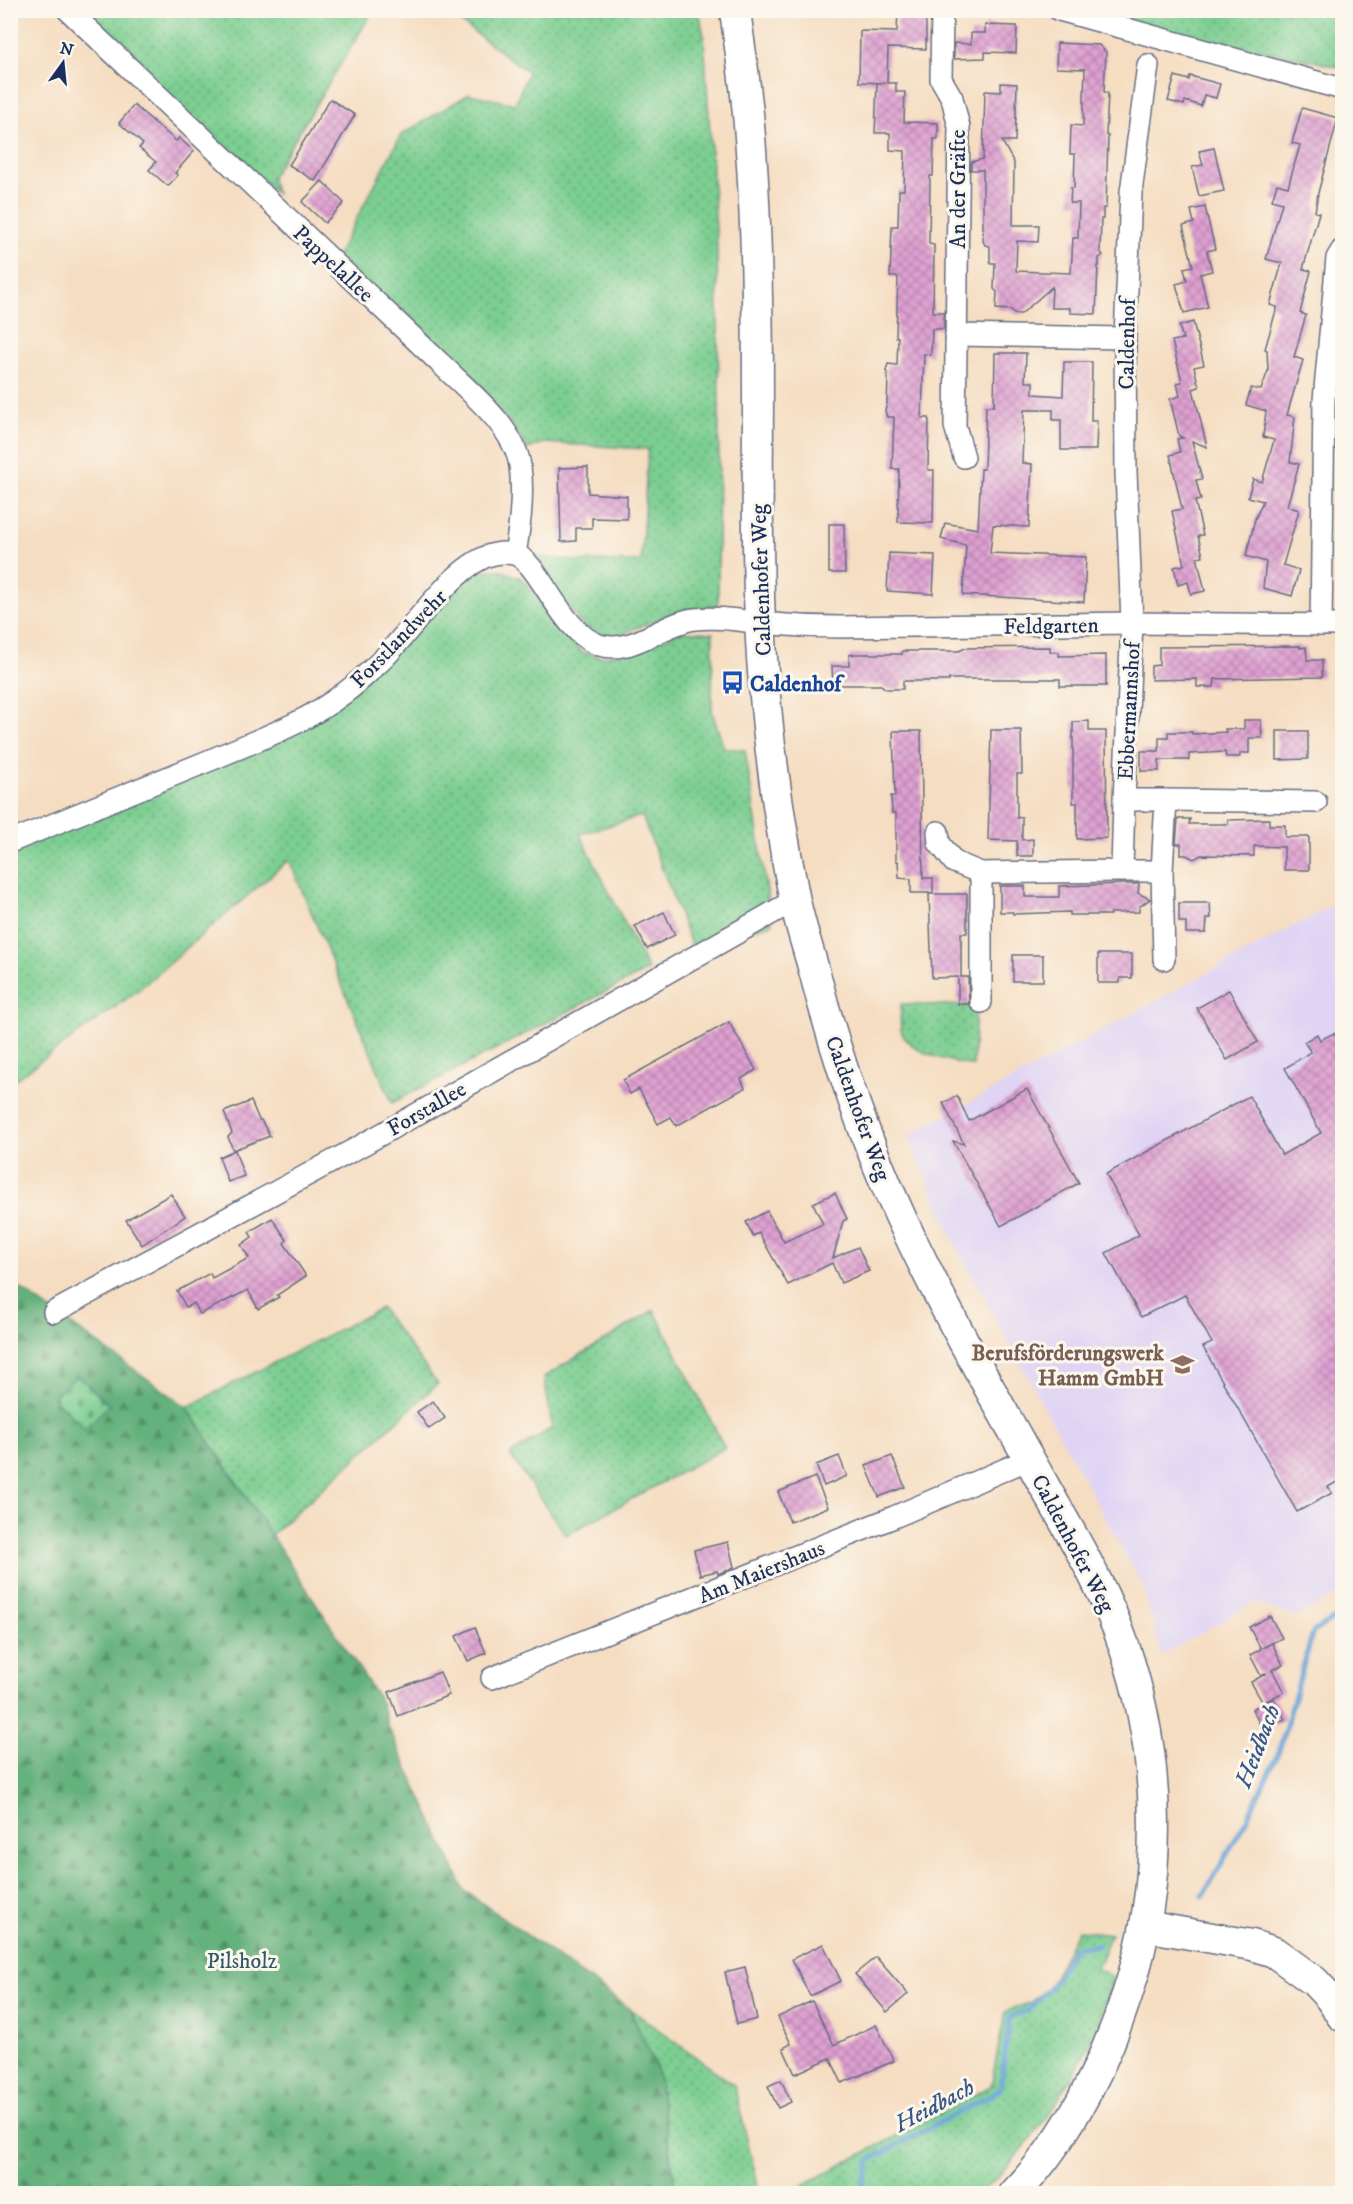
<svg xmlns="http://www.w3.org/2000/svg" width="1353" height="2204" font-family="'IM FELL DW Pica',serif">
  <style>
    .built { fill: #e0d4f4 }
    .grass { fill: url(#grass-dots); stroke: #4b7e78; stroke-width: 1.5 }
    .forest { fill: url(#forest-firs); stroke: #40706c; stroke-width: 1.5 }
    .cemetery { fill: url(#cemetery-stones); stroke: #4b7e78; stroke-width: 1.5 }
    .lines { fill: none; stroke-linecap: round; stroke-linejoin: round }
    .stream { stroke: #67a2d7; stroke-width: 5 }
    .building { fill: url(#building-cross-hatch) }
    .street-casing { stroke: #676c81; stroke-width: 24 }
    .secondary-casing { stroke: #676c81; stroke-width: 33 }
    .street { stroke: #fff; stroke-width: 21 }
    .secondary { stroke: #fff; stroke-width: 30 }
    .labels { text-anchor: middle; stroke-width: 6; stroke-linejoin: round; paint-order: stroke }
    .street-label { font-size: 22px; fill: #1b2f5e; stroke: #fbf7ec }
    .transit-label { font-size: 22px; font-weight: bold; fill: #164399; stroke: #fbf7ec; text-anchor: start }
    .education-label { font-size: 22px; font-weight: bold; fill: #785e54; stroke: #fbf7ec; text-anchor: end }
    .park-label { font-size: 22px; fill: #33576b; stroke: #fbf7ec }
    .water-label { font-size: 24px; font-style: italic; fill: #365788; stroke: #fbf7ec }
  </style>
  <defs>
    <pattern id="grass-dots" width="8" height="8" patternUnits="userSpaceOnUse" patternTransform="scale(1.5)"><rect width="8" height="8" fill="#7bce91"/><path d="M2 2h.1M6 6h.1" fill="none" stroke="#64a87a" stroke-width="1.8" stroke-linecap="round"/></pattern>
    <pattern id="forest-firs" width="22" height="20" patternUnits="userSpaceOnUse" patternTransform="scale(1.5)"><rect width="22" height="20" fill="#64b17b"/><path d="M5 1l3.5 6h-7zM16 11l3.5 6h-7z" fill="#529068"/></pattern>
    <pattern id="cemetery-stones" width="16" height="16" patternUnits="userSpaceOnUse" patternTransform="scale(1.5)"><rect width="16" height="16" fill="#7bce91"/><path d="M2 7V4a2 2 0 0 1 4 0v3zM10 15v-3a2 2 0 0 1 4 0v3z" fill="#64a87a"/></pattern>
    <pattern id="building-cross-hatch" width="8" height="8" patternUnits="userSpaceOnUse" patternTransform="scale(1.5)"><rect width="8" height="8" fill="#dfa0d1"/><path d="M0 0l8 8M0 8l8-8" fill="none" stroke="#b483ad"/></pattern>
  </defs>
  <rect width="100%" height="100%" fill="#fbf7ec"/>
  <filter id="ink" filterUnits="userSpaceOnUse"><feTurbulence type="fractalNoise" baseFrequency=".0167" numOctaves="2"/><feDisplacementMap in="SourceGraphic" scale="12" xChannelSelector="R" yChannelSelector="G"/><feConvolveMatrix kernelMatrix="1 2 1 2 8 2 1 2 1" color-interpolation-filters="sRGB"/></filter>
  <filter id="wash" filterUnits="userSpaceOnUse"><feTurbulence type="fractalNoise" baseFrequency=".008" numOctaves="4" result="noise"/><feDisplacementMap in="SourceGraphic" scale="24" xChannelSelector="R" yChannelSelector="G"/><feGaussianBlur stdDeviation="1.35" result="paint"/><feColorMatrix in="noise" values="0 0 0 0 0 0 0 0 0 0 0 0 0 0 0 0 0 1.4 0 .05"/><feComposite in="paint" operator="in"/></filter>
  <g filter="url(#wash)">
    <rect width="100%" height="100%" fill="#f5ddc1"/>
    <!-- built -->
    <path class="built" d="M1342,900V1592L1297,1617L1255,1602L1162,1655L1143,1587L959,1252L908,1136Z"/>
    <!-- grass -->
    <g class="grass">
      <path d="M75,11H373L271,178L276,193Z"/>
      <path d="M446,11H699L704,36L717,247L719,404L718,606C681,607 648,623 614,638L592,631L579,622L533,556L575,561L641,562L648,449L545,443L527,449L513,426L334,261L401,135L469,94L515,104L528,72Z"/>
      <path d="M1046,11H1342V68L1297,57Z"/>
      <path d="M500,570L521,578L540,597L562,633L582,652L601,657L641,649L681,631L713,633L712,712L724,748L745,750L772,924L692,947L642,816L580,834L648,970L392,1103L289,860L136,992L16,1079L11,1087V848L332,705L475,571Z"/>
      <path d="M901,1004L976,1006L973,1066C952,1062 911,1054 902,1033C899,1026 901,1012 901,1004Z"/>
      <path d="M381,1308L438,1384L271,1535L187,1407Z"/>
      <path d="M654,1310L725,1448L566,1535L510,1455L552,1428L544,1377Z"/>
      <path d="M1078,1930L1111,1934L1097,1969L1113,1977C1106,1998 1101,2022 1091,2042C1064,2095 1025,2155 980,2193H788L991,2086L1005,2012L1031,2002L1050,1985Z"/>
      <path d="M629,2008L734,2085L760,2193H676L657,2069Z"/>
    </g>
    <!-- forest -->
    <path class="forest" d="M10,1281L187,1407L381,1702L387,1724L464,1890L629,2008L657,2069L676,2193H11Z"/>
    <!-- cemetery -->
    <path class="cemetery" d="M77,1375L109,1405L85,1428L53,1398Z"/>
    <g class="lines">
      <!-- stream -->
      <g class="stream">
        <path d="M1203,1896L1247,1819L1279,1751L1313,1632L1342,1614"/>
        <path d="M861,2194L870,2160L1000,2090L1010,2017L1028,2010L1053,1984L1074,1948L1098,1945"/>
      </g>
    </g>
    <g id="blocks">
      <!-- building -->
      <g class="building">
        <path d="M898,10H926V49L888,48L887,83H896V92H905L904,122L938,123V139H934L933,176H930L929,244L934,245L933,312H944V329H932L931,355L924,354L922,418H929L928,470H934L933,523L898,522L899,469H892L894,417H887L885,411L887,403L888,379L886,370L888,364L897,365L898,337H896L898,277H890L892,226H898L899,190H904L905,151L890,150V133H875L877,83H885L859,82L860,31L897,32Z"/>
        <path d="M985,25L1017,26L1016,53L985,52V58L954,59V43L971,44V33H985Z"/>
        <path d="M1057,43L1099,45L1106,52L1104,92L1108,93L1106,135L1108,136L1106,208H1103V219H1101L1100,251L1103,255L1099,258V266H1098L1096,314L1070,313V308H1051L1052,287L1021,314H1015L1011,310L996,309L997,292L994,289L995,263H990V246L985,245L983,241V170H971V162L983,159L985,91L1001,92V83L1017,84L1015,141H1002L1014,163L1013,225H1039L1038,242L1017,241L1016,271L1071,273L1073,238H1078L1079,203H1070L1071,188H1074L1075,154H1070L1071,125L1083,126L1085,69L1056,68Z"/>
        <path d="M1175,76L1189,80L1190,76L1220,84L1216,98L1204,95L1201,106L1185,101L1184,105L1168,101Z"/>
        <path d="M330,99L355,115L315,181L289,165Z"/>
        <path d="M134,105L176,141L179,138L194,151L175,173L178,175L168,186L149,170L156,162L139,148L143,144L119,123Z"/>
        <path d="M1302,108L1338,118L1318,193L1315,212L1319,213L1303,269L1311,271L1300,313L1306,315L1294,357L1303,360L1287,415L1295,417L1290,462L1299,464L1287,506L1299,510L1283,565L1299,570L1292,596L1263,588L1266,562L1246,556L1255,519L1263,501L1248,497L1253,479L1262,482L1274,440L1263,437L1266,411L1246,405L1251,388L1261,390L1268,371L1267,350L1265,349L1277,307L1270,305L1282,263L1266,259L1282,203L1272,200L1277,184L1288,187L1300,145L1292,143Z"/>
        <path d="M1214,148L1224,191L1199,196L1192,167L1203,165L1199,151Z"/>
        <path d="M322,181L344,203L325,223L302,202Z"/>
        <path d="M1205,207L1215,249L1207,251L1212,271L1200,274L1208,307L1184,313L1176,284L1187,281L1184,268L1193,266L1183,226L1194,223L1191,210Z"/>
        <path d="M1193,322L1204,365L1194,367L1199,387L1193,389L1207,447L1192,441L1202,479L1196,480L1201,500L1195,501L1203,535L1198,536L1203,556L1197,557L1205,591L1191,594L1188,582L1178,585L1174,567L1184,565L1172,511L1182,509L1170,455L1180,452L1177,439L1183,438L1179,436L1170,399L1180,396L1177,383L1182,382L1172,341L1183,339L1179,326Z"/>
        <path d="M995,353H1026L1025,382H1033V394L1063,396L1064,362H1092L1091,421H1097L1096,450H1061V420H1053V410H1024L1022,463L1032,464L1029,527L993,525L990,553L1086,557L1084,602L963,595L966,545L941,539L945,523L978,529L981,469H984L986,406H994Z"/>
        <path d="M588,467V493L627,496V519L592,518V528H576V541L561,542L559,468Z"/>
        <path d="M829,524H844L845,573H829Z"/>
        <path d="M889,553L935,555L933,594L887,591Z"/>
        <path d="M1300,646V648L1306,647L1307,660H1322V677L1215,679L1214,687H1197V679L1151,680V666L1159,665V647Z"/>
        <path d="M1050,647V652H1059V656L1106,655V686H1060V679H949V681H903V689H886L881,685H833L832,666H849V655L855,654H902V651H959L965,648Z"/>
        <path d="M1244,720H1261L1262,738H1249V753H1240V757H1226L1225,752L1189,754V760H1159V771H1141V751H1159V737H1168V732H1192V734L1226,732L1225,729H1244Z"/>
        <path d="M1089,721V731H1106L1107,838L1077,839V803H1073V722Z"/>
        <path d="M991,730H1021L1022,774H1017V818L1022,817V840L1033,839V856H1017V841L988,840Z"/>
        <path d="M893,731H921L923,878H933V893H911V879L899,878L898,861H896V813H892L891,796H895Z"/>
        <path d="M1277,731H1308V759L1277,760Z"/>
        <path d="M1178,819H1190L1189,824H1228V820L1269,819V825H1285V837H1309V870H1284V847L1254,846V856L1201,855L1194,859L1186,855H1181V844H1176Z"/>
        <path d="M1124,884H1139L1138,893L1150,899L1139,907V912L1110,913V915H1070V912L1013,914V912H1000V886H1025V897H1059V886Z"/>
        <path d="M929,894H967V933H961V977H968L969,1004H958V977L932,978Z"/>
        <path d="M1179,903H1210L1211,918H1207L1206,933H1186V922H1179Z"/>
        <path d="M664,912L675,935L647,949L635,926Z"/>
        <path d="M1098,954H1132V978H1120V983H1098Z"/>
        <rect x="1013" y="955" width="30" height="26"/>
        <path d="M1229,990L1258,1042L1227,1060L1197,1008Z"/>
        <path d="M729,1022L756,1070L741,1079L745,1088L676,1126L671,1117L658,1124L639,1089L630,1094L623,1080Z"/>
        <path d="M1334,1033L1342,1048V1479L1328,1487L1332,1493L1297,1512L1203,1347L1212,1343L1185,1295L1141,1317L1106,1253L1139,1235L1106,1174L1249,1096L1282,1155L1321,1133L1285,1068L1311,1052L1304,1042L1317,1034L1320,1040Z"/>
        <path d="M1027,1089L1079,1183L1001,1226L953,1141L964,1144L943,1103L957,1096L969,1121Z"/>
        <path d="M251,1101L259,1120H261L270,1136L233,1150L228,1137L232,1133L224,1112Z"/>
        <path d="M235,1150L244,1176L228,1182L219,1157Z"/>
        <path d="M835,1193L847,1219L843,1221L833,1258L858,1247L869,1271L841,1283L832,1263L788,1285L759,1233L753,1236L746,1222L767,1211L784,1242L823,1224L813,1203Z"/>
        <path d="M171,1194L185,1216L142,1245L126,1220Z"/>
        <path d="M272,1218L287,1240L284,1243L306,1276L277,1295L279,1297L258,1309L248,1290L200,1314L194,1303L186,1307L177,1291L210,1273L212,1278L249,1258L241,1245L252,1237L249,1232Z"/>
        <path d="M433,1401L445,1418L429,1429L417,1412Z"/>
        <path d="M839,1456L847,1476L824,1486L816,1465Z"/>
        <path d="M892,1456L905,1487L879,1497L866,1466Z"/>
        <path d="M815,1477L828,1507L790,1522L778,1492Z"/>
        <path d="M728,1542L734,1567L718,1574L717,1571L700,1575L694,1550Z"/>
        <path d="M1270,1616L1282,1638L1262,1648L1272,1643L1283,1665L1272,1670L1284,1692L1263,1703L1251,1682L1267,1673L1261,1676L1250,1655L1261,1649L1249,1627Z"/>
        <path d="M475,1627L486,1653L468,1661L456,1636Z"/>
        <path d="M440,1672L449,1695L398,1716L389,1692Z"/>
        <path d="M1274,1698L1285,1719L1267,1729L1264,1722L1260,1724L1252,1709Z"/>
        <path d="M823,1944L841,1981L810,1996L792,1959Z"/>
        <path d="M876,1957L908,1994L887,2012L855,1974Z"/>
        <path d="M745,1967L757,2019L737,2024L725,1972Z"/>
        <path d="M812,2001L834,2045L876,2025L894,2061L842,2083L830,2058L795,2074L783,2048L791,2044L778,2017Z"/>
        <path d="M781,2080L791,2102L778,2108L768,2086Z"/>
      </g>
    </g>
  </g>
  <g filter="url(#ink)">
    <use href="#blocks" fill-opacity="0" stroke="#676c81" stroke-width="1.5"/>
    <g class="lines">
      <defs>
        <g id="street">
          <path d="M68,10L439,362C466,389 515,427 520,466C524,495 520,526 515,554"/>
          <path d="M942,10L941,79L952,98L959,127L955,426L964,457"/>
          <path d="M1059,10L1342,89"/>
          <path d="M956,335L1125,338"/>
          <path d="M1321,625L1324,400L1337,258L1342,250"/>
          <path d="M1166,800L1316,802"/>
          <path d="M938,832L939,843L954,862L981,873L1122,871L1124,800L1132,623L1126,472L1125,338L1131,192L1148,65"/>
          <path d="M10,842C78,814 146,787 213,759C257,740 304,724 343,694C357,684 370,671 383,659C411,631 456,561 495,554C500,553 509,553 514,554C540,561 560,632 599,645C633,655 662,623 695,619C722,616 746,622 772,624C795,626 817,627 840,627L1132,623L1342,625"/>
          <path d="M1122,871H1162L1166,800H1124"/>
          <path d="M1162,871L1164,959"/>
          <path d="M981,873V1002"/>
          <path d="M54,1312L357,1148L795,900"/>
          <path d="M492,1678L894,1517L1029,1459"/>
        </g>
        <g id="secondary">
          <path d="M735,10C740,49 746,87 749,125C754,182 756,241 757,298C760,406 755,514 760,621C764,714 776,806 794,896C799,922 808,948 815,974C839,1066 872,1160 914,1245C954,1328 1001,1408 1046,1489C1074,1539 1104,1588 1123,1643C1162,1755 1165,1882 1127,1995C1103,2068 1068,2138 1014,2194"/>
          <path d="M1145,1926L1252,1945L1274,1952L1314,1981L1330,1998L1342,2016"/>
        </g>
      </defs>
      <!-- street casing -->
      <use href="#street" class="street-casing"/>
      <!-- secondary casing -->
      <use href="#secondary" class="secondary-casing"/>
      <!-- street -->
      <use href="#street" class="street"/>
      <!-- secondary -->
      <use href="#secondary" class="secondary"/>
    </g>
  </g>
  <!-- icons -->
  <defs>
    <symbol id="bus-bare" viewBox="-9 -9 18 18"><path d="M-5-6H5V4H4V6H2V4H-2V6H-4V4H-5ZM-3.5-4V0h7V-4ZM-3.5 1.2v1.5H-2V1.2ZM2 1.2v1.5H3.5V1.2Z" fill="#1a4fb4" stroke="#fbf7ec" stroke-width="2.5" paint-order="stroke"/></symbol>
    <symbol id="school-bare" viewBox="-9 -9 18 18"><path d="M0-5L7-2L0 1L-7-2ZM-4 1L0 2.5L4 1V4Q0 6-4 4Z" fill="#8d6e63" stroke="#fbf7ec" stroke-width="2.5" paint-order="stroke"/></symbol>
  </defs>
  <g fill-rule="evenodd">
    <use href="#bus-bare" x="716" y="666" width="33" height="33"/>
    <use href="#school-bare" x="1166" y="1348" width="33" height="33"/>
  </g>
  <g class="labels">
    <!-- street labels -->
    <g class="street-label">
      <text transform="translate(957 189) rotate(-90)" y="8">An der Gräfte</text>
      <text transform="translate(334 263) rotate(43)" y="8">Pappelallee</text>
      <text transform="translate(1126 344) rotate(-89)" y="8">Caldenhof</text>
      <text transform="translate(760 580) rotate(-92)" y="8">Caldenhofer Weg</text>
      <text transform="translate(1051 625) rotate(-1)" y="8">Feldgarten</text>
      <text transform="translate(398 638) rotate(-46)" y="8">Forstlandwehr</text>
      <text transform="translate(1128 711) rotate(-87)" y="8">Ebbermannshof</text>
      <text transform="translate(426 1108) rotate(-30)" y="8">Forstallee</text>
      <text transform="translate(859 1108) rotate(70)" y="8">Caldenhofer Weg</text>
      <text transform="translate(1074 1543) rotate(62)" y="8">Caldenhofer Weg</text>
      <text transform="translate(761 1571) rotate(-22)" y="8">Am Maiershaus</text>
    </g>
    <!-- transit labels -->
    <g class="transit-label">
      <text x="750" y="691">Caldenhof</text>
    </g>
    <!-- education labels -->
    <g class="education-label">
      <text x="1164" y="1360">Berufsförderungswerk<tspan x="1164" dy="25">Hamm GmbH</tspan></text>
    </g>
    <!-- park labels -->
    <g class="park-label">
      <text x="242" y="1968">Pilsholz</text>
    </g>
    <!-- water labels -->
    <g class="water-label">
      <text transform="translate(1257 1746) rotate(-69)" y="8">Heidbach</text>
      <text transform="translate(934 2105) rotate(-28)" y="8">Heidbach</text>
    </g>
  </g>
  <!-- margin -->
  <rect width="1353" height="2204" fill="none" stroke="#fbf7ec" stroke-width="36"/>
  <!-- north arrow -->
  <g transform="translate(63 63) rotate(15)" stroke="#fbf7ec" stroke-width="4.5" paint-order="stroke">
  <path d="M0-4.5L10 22L0 15L-10 22Z" fill="#1b2f5e"/>
  <text y="-9" font-size="16" font-weight="bold" text-anchor="middle" fill="#1b2f5e">N</text>
  </g>
</svg>
